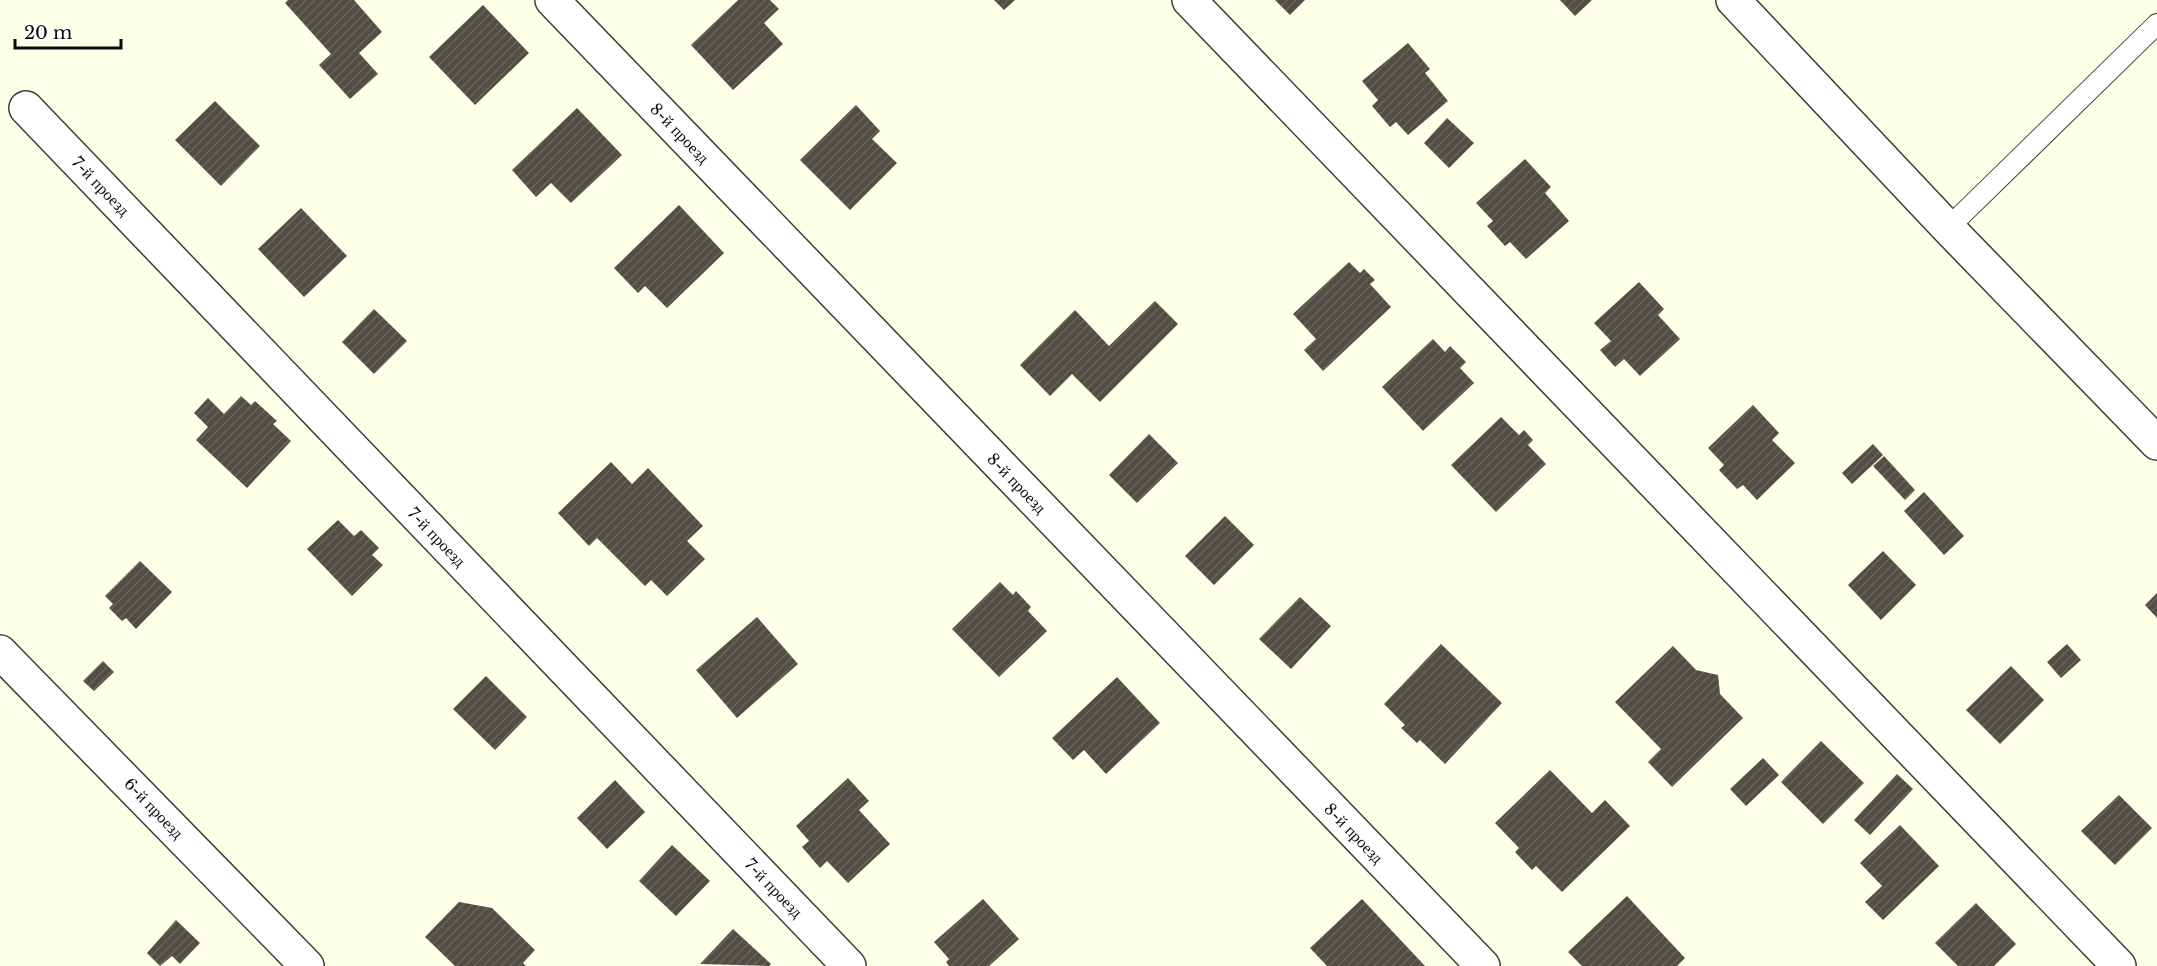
<svg xmlns="http://www.w3.org/2000/svg" width="2157" height="966" font-family="'Libre Baskerville',serif">
  <style>
    .building { fill: url(#building-hatch) }
    .lines { fill: none; stroke-linecap: round; stroke-linejoin: round }
    .lane-casing { stroke: #3d3d3d; stroke-width: 22 }
    .street-casing { stroke: #3d3d3d; stroke-width: 36 }
    .lane { stroke: #fff; stroke-width: 20 }
    .street { stroke: #fff; stroke-width: 33 }
    .labels { text-anchor: middle; stroke-width: 6; stroke-linejoin: round; paint-order: stroke }
    .street-label { font-size: 16px; fill: #0a0a0a; stroke: #fff }
  </style>
  <defs>
    <pattern id="building-hatch" width="6" height="6" patternUnits="userSpaceOnUse" patternTransform="scale(1.5)"><rect width="6" height="6" fill="#534e45"/><path d="M-1 1l2-2M0 6l6-6M5 7l2-2" fill="none" stroke="#67635c"/></pattern>
  </defs>
  <rect width="100%" height="100%" fill="#fdffe6"/>
  <!-- building -->
  <g class="building">
    <path d="M288,0H354L382,32L359,53L378,74L350,99L319,65L331,54L285,3Z"/>
    <path d="M738,0H770L779,9L764,23L783,44L733,90L691,45Z"/>
    <path d="M994,0H1015L1004,10Z"/>
    <path d="M1275,0H1305L1290,15Z"/>
    <path d="M1560,0H1592L1575,16Z"/>
    <path d="M483,5L529,53L475,105L429,57Z"/>
    <path d="M1408,43L1430,69L1425,73L1448,101L1408,135L1396,122L1390,127L1372,106L1378,100L1362,81Z"/>
    <path d="M215,101L260,146L221,186L175,140Z"/>
    <path d="M856,105L880,131L872,139L897,163L850,210L800,160Z"/>
    <path d="M577,108L622,155L571,203L551,183L536,197L512,170Z"/>
    <path d="M1447,118L1474,143L1449,168L1424,143Z"/>
    <path d="M1525,159L1551,187L1545,193L1569,221L1526,259L1510,242L1505,246L1487,226L1493,221L1476,203Z"/>
    <path d="M679,205L724,253L667,308L645,286L638,293L614,268Z"/>
    <path d="M301,208L347,256L304,297L258,249Z"/>
    <path d="M1349,262L1360,273L1364,269L1375,280L1370,284L1391,307L1323,371L1304,350L1316,339L1293,314Z"/>
    <path d="M1639,282L1664,309L1658,315L1680,339L1640,376L1624,359L1615,367L1600,350L1611,341L1594,323Z"/>
    <path d="M1155,301L1178,324L1100,402L1072,374L1050,396L1020,365L1075,310L1109,346Z"/>
    <path d="M374,309L407,341L374,374L342,342Z"/>
    <path d="M1433,339L1445,352L1450,346L1466,362L1460,368L1474,383L1423,431L1382,387Z"/>
    <path d="M241,396L251,405L255,401L277,421L273,424L291,441L247,488L196,440L208,427L194,413L208,398L224,414Z"/>
    <path d="M1753,405L1779,433L1772,440L1795,463L1757,500L1743,485L1737,489L1719,470L1724,465L1708,448Z"/>
    <path d="M1501,417L1519,435L1524,430L1533,440L1528,445L1546,464L1496,512L1451,465Z"/>
    <path d="M1149,434L1178,463L1137,503L1109,475Z"/>
    <path d="M1873,444L1883,455L1852,484L1842,473Z"/>
    <path d="M1884,456L1915,490L1905,500L1873,466Z"/>
    <path d="M611,462L632,484L648,468L703,526L687,541L705,559L667,596L651,580L645,586L597,538L589,546L558,513Z"/>
    <path d="M1924,492L1964,536L1944,555L1904,511Z"/>
    <path d="M1225,516L1254,545L1214,585L1185,556Z"/>
    <path d="M338,520L354,536L361,530L379,548L372,555L383,565L352,596L307,549Z"/>
    <path d="M1883,551L1916,585L1881,620L1848,585Z"/>
    <path d="M140,561L172,592L136,629L126,618L122,621L109,608L113,604L105,596Z"/>
    <path d="M1000,582L1013,595L1016,591L1031,607L1028,611L1047,631L999,677L952,629Z"/>
    <path d="M2157,593V618L2145,605Z"/>
    <path d="M1300,597L1331,626L1291,669L1259,639Z"/>
    <path d="M757,617L798,664L737,718L696,670Z"/>
    <path d="M1441,644L1502,703L1445,764L1420,740L1417,743L1401,728L1405,725L1384,704Z"/>
    <path d="M2067,644L2081,660L2061,678L2047,662Z"/>
    <path d="M1673,646L1696,670L1718,675L1720,694L1743,718L1672,787L1648,762L1661,749L1615,702Z"/>
    <path d="M103,661L114,672L94,691L83,681Z"/>
    <path d="M2011,666L2044,700L2000,744L1966,710Z"/>
    <path d="M486,676L527,717L495,750L453,709Z"/>
    <path d="M1117,677L1160,723L1106,774L1084,750L1073,760L1052,738Z"/>
    <path d="M1821,741L1864,783L1823,824L1781,782Z"/>
    <path d="M1763,758L1779,775L1746,806L1730,789Z"/>
    <path d="M1550,770L1592,813L1605,800L1630,826L1562,892L1536,866L1532,870L1515,852L1519,848L1495,823Z"/>
    <path d="M1897,774L1913,789L1870,835L1854,820Z"/>
    <path d="M848,778L869,801L859,810L890,844L848,883L827,861L820,868L802,847L809,841L796,826Z"/>
    <path d="M615,780L645,812L607,849L577,818Z"/>
    <path d="M2119,795L2152,828L2115,865L2081,831Z"/>
    <path d="M1900,825L1939,866L1883,920L1865,902L1882,886L1860,863Z"/>
    <path d="M672,845L710,881L676,916L639,881Z"/>
    <path d="M1627,896L1685,958L1677,966H1582L1568,952Z"/>
    <path d="M983,899L1019,939L989,966H949L946,962L949,959L934,942Z"/>
    <path d="M1362,899L1425,966H1327L1310,948Z"/>
    <path d="M459,902L492,908L535,950L523,963L526,966H455L425,937Z"/>
    <path d="M1976,903L2016,944L1994,966H1958L1935,943Z"/>
    <path d="M176,920L200,943L180,964L172,956L160,966L147,953Z"/>
    <path d="M733,929L771,964L769,966L700,964Z"/>
  </g>
  <g class="lines">
    <defs>
      <path id="lane" d="M1948,228L2157,24"/>
      <g id="street">
        <path d="M552,0L1483,966"/>
        <path d="M1189,0L2119,966"/>
        <path d="M1733,0L1948,228L2157,443"/>
        <path d="M26,108L849,966"/>
        <path d="M0,652L307,966"/>
      </g>
    </defs>
    <!-- lane casing -->
    <use href="#lane" class="lane-casing"/>
    <!-- street casing -->
    <use href="#street" class="street-casing"/>
    <!-- lane -->
    <use href="#lane" class="lane"/>
    <!-- street -->
    <use href="#street" class="street"/>
  </g>
  <g class="labels">
    <!-- street labels -->
    <g class="street-label">
      <text transform="translate(680 133) rotate(46)" y="6">8-й проезд</text>
      <text transform="translate(101 186) rotate(46)" y="6">7-й проезд</text>
      <text transform="translate(1017 483) rotate(46)" y="6">8-й проезд</text>
      <text transform="translate(437 537) rotate(46)" y="6">7-й проезд</text>
      <text transform="translate(154 808) rotate(46)" y="6">6-й проезд</text>
      <text transform="translate(1354 833) rotate(46)" y="6">8-й проезд</text>
      <text transform="translate(774 888) rotate(46)" y="6">7-й проезд</text>
    </g>
  </g>
  <!-- scale -->
  <path d="M15 39v9h106v-9" fill="none" stroke="#0a0a0a" stroke-width="3"/>
  <text x="24" y="39" font-size="18" fill="#0a0a0a" stroke="#ffffff" stroke-width="4.5" paint-order="stroke">20 m</text>
</svg>
